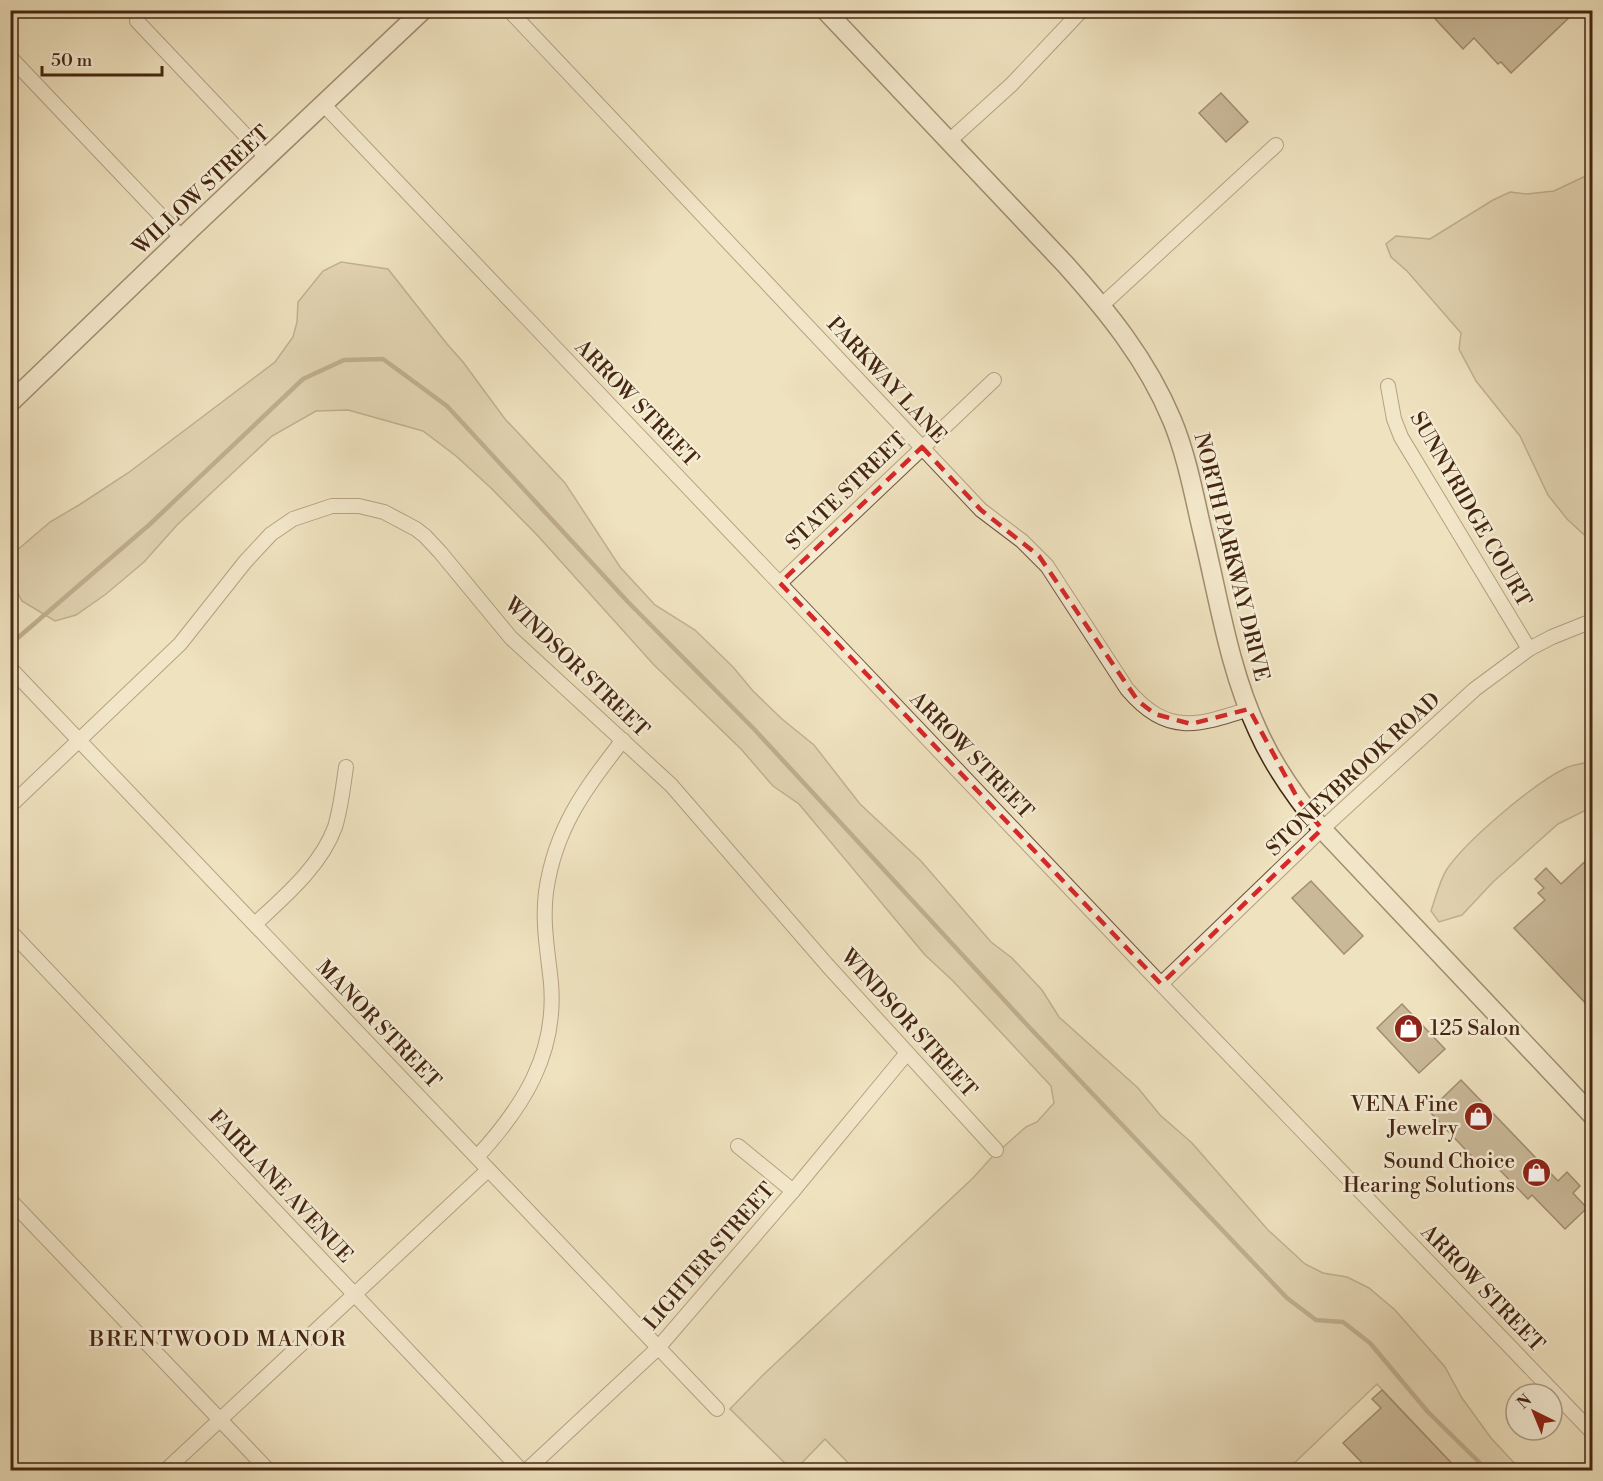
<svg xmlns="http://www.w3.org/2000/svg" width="1603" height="1481" font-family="'Libre Bodoni',serif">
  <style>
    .green { fill: #d2c2a1; stroke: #8c7459; stroke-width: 1.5 }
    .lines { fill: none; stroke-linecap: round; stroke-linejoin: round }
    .stream { stroke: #887056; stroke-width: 4.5 }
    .building { fill: #9d886b; stroke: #452611; stroke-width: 1.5 }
    .street-casing { stroke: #70553c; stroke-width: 16 }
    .secondary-casing { stroke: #452611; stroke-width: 21 }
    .street { stroke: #f5ecd5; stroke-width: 14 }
    .secondary { stroke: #f5ecd5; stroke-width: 18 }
    .marked { fill: none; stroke: #d62828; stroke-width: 4.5; stroke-dasharray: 12 8; stroke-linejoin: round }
    .labels { text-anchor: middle; stroke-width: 5; stroke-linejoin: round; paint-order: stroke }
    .street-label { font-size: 21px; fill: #452611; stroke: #f5ecd5 }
    .poi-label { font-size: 21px; fill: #452611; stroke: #f5ecd5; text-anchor: end }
    .neighbourhood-label { font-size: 22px; letter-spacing: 1.5px; fill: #452611; stroke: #f5ecd5 }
  </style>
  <rect width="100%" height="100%" fill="#efe2bf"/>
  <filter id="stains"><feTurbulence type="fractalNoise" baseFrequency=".00333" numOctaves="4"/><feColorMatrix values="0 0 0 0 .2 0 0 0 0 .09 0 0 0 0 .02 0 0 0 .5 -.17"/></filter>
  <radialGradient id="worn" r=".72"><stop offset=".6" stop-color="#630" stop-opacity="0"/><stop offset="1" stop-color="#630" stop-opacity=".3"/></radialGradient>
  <!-- green -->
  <g class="green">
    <path d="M1592,173V542L1567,519L1548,495L1520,436L1476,381L1459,349L1461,333L1407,271L1391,257L1386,244L1396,236L1430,239L1493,200L1510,192L1527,194L1554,191Z"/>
    <path d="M341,262L388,269L447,344L463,362L505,419L565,483L620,567L655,605L695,630L733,667L753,691L782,719L814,745L860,804L921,861L991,942L1012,958L1042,990L1059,1017L1138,1088L1160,1115L1192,1143L1268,1230L1305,1264L1323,1273L1347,1277L1369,1288L1395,1310L1445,1367L1462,1398L1491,1438L1516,1465L1527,1470H1458L1377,1384L1287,1470H855L825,1439L795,1470H792L730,1409L763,1375L973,1178L991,1158L1026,1127L1037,1122L1054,1103L1051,1086L953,981L925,955L799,804L773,786L741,749L654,665L538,536L491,488L456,456L423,431L348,410L316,411L272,436L177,525L144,562L106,594L76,615L55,621L22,601L11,580L10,565L15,552L50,522L79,505L128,473L275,362L293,337L297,322L298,302L323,271Z"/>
    <path d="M1592,761V807L1558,824L1493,882L1462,915L1439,922L1431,911C1436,897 1439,882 1447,869C1467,840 1534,783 1566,768C1574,764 1584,764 1592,761Z"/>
  </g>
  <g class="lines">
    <!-- stream -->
    <g class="stream">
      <path d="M10,21L23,10"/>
      <path d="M13,642L149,525L303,379L344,360L383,359L447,406L628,602L754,729L1030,1028L1287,1298L1316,1320L1343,1322L1370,1343L1428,1412L1487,1470"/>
    </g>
  </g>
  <!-- building -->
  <g class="building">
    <path d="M1427,10H1577L1511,73L1501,62L1498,64L1474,38L1463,49Z"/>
    <path d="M1221,93L1248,122L1226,142L1199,113Z"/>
    <path d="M1593,854V1011L1514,928L1545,900L1538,893L1544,888L1535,879L1546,868L1561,884Z"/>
    <path d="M1311,881L1363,936L1344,954L1292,898Z"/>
    <path d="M1402,1004L1445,1049L1419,1073L1377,1028Z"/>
    <path d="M1461,1080L1558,1181L1567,1172L1580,1186L1573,1193L1587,1208L1565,1229L1532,1195L1528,1199L1488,1158L1480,1165L1429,1111Z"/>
    <path d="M1382,1390L1458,1470H1369L1343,1443L1381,1408L1372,1399Z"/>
  </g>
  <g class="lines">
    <defs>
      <g id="street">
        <path d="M509,10L981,510L1022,541L1047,566L1127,689C1167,736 1197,726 1249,709"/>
        <path d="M137,21L267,158"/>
        <path d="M10,57L182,238"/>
        <path d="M324,105L1161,984L1592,1432"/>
        <path d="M948,142L1012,84L1082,10"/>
        <path d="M1102,305L1276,145"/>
        <path d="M1388,386L1394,419L1401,437L1529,649"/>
        <path d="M780,583L994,380"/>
        <path d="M10,668L717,1409"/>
        <path d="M10,806L180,644L245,562L271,534L293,519L332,506H359L384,512L416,529L425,536L440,552L511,638L671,785L828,966L996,1150"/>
        <path d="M255,924C284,897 321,866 335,827C341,808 343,787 346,767"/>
        <path d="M10,931L521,1470"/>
        <path d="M1161,984L1322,829L1475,689L1529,649L1552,637L1592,621"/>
        <path d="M738,1146L793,1191"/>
        <path d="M477,1157C523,1107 557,1054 551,983C548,953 542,923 546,892C555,828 585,789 623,740"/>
        <path d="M10,1200L268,1470"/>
        <path d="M166,1470L488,1170"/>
        <path d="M527,1470L658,1348L793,1191L907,1053"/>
      </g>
      <g id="secondary">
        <path d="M825,10L1065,264C1108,312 1147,360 1172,420C1187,456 1194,496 1203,534C1219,600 1229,669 1258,731C1274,767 1297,799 1322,829L1592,1115"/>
        <path d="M10,403L192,228L423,10"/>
      </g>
    </defs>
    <!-- street casing -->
    <use href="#street" class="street-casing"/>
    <!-- secondary casing -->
    <use href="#secondary" class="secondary-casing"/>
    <!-- street -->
    <use href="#street" class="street"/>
    <!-- secondary -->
    <use href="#secondary" class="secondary"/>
  </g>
  <!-- marked area -->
  <path d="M0 0H1603V1481H0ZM922,447L981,510L1039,556L1138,701L1155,714L1191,724L1249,709L1299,801L1322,829L1161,984L780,583Z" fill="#efe2bf" fill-opacity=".55" fill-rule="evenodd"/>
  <path class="marked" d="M922,447L981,510L1039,556L1138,701L1155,714L1191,724L1249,709L1299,801L1322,829L1161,984L780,583Z"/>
  <!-- icons -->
  <defs>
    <symbol id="shop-disc" viewBox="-11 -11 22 22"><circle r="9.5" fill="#8f2418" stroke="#f5ecd5"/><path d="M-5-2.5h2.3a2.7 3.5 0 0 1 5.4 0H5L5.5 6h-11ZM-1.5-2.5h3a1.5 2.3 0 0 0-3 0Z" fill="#fff"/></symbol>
  </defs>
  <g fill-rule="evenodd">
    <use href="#shop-disc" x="1392" y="1012" width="33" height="33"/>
    <use href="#shop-disc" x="1462" y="1100" width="33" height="33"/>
    <use href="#shop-disc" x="1520" y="1156" width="33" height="33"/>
  </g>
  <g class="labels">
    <!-- street labels -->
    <g class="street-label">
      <text transform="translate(201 190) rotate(-43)" y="7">WILLOW STREET</text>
      <text transform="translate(887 380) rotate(47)" y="7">PARKWAY LANE</text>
      <text transform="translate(637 403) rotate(46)" y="7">ARROW STREET</text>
      <text transform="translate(846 491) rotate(-44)" y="7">STATE STREET</text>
      <text transform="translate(1471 509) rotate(60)" y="7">SUNNYRIDGE COURT</text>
      <text transform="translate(1232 557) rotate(76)" y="7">NORTH PARKWAY DRIVE</text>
      <text transform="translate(577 667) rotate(44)" y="7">WINDSOR STREET</text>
      <text transform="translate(972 755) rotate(46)" y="7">ARROW STREET</text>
      <text transform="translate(1353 774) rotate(-43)" y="7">STONEYBROOK ROAD</text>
      <text transform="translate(909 1023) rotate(48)" y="7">WINDSOR STREET</text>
      <text transform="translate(379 1024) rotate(46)" y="7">MANOR STREET</text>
      <text transform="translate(281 1186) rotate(47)" y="7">FAIRLANE AVENUE</text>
      <text transform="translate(709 1256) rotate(-49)" y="7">LIGHTER STREET</text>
      <text transform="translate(1483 1288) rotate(46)" y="7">ARROW STREET</text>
    </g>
    <!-- poi labels -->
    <g class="poi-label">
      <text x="1430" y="1035" text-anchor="start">125 Salon</text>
      <text x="1458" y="1111">VENA Fine<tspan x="1458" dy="24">Jewelry</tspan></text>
      <text x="1515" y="1168">Sound Choice<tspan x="1515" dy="24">Hearing Solutions</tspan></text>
    </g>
    <!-- neighbourhood labels -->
    <g class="neighbourhood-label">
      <text x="218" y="1346">BRENTWOOD MANOR</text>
    </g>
  </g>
  <!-- margin -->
  <rect width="1603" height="1481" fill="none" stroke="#efe2bf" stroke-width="36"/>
  <rect x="12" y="12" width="1579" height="1457" fill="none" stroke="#452611" stroke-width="3"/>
  <rect x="18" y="18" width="1567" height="1445" fill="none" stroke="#452611" stroke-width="1.5"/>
  <!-- north arrow -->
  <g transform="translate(1534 1412) rotate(317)"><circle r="28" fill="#f5ecd5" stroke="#af9d87" stroke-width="1.5"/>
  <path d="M0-4.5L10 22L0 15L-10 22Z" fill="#8f2418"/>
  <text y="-9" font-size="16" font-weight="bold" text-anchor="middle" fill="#452611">N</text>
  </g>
  <!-- scale -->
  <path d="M42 66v9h120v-9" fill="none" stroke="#452611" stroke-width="3"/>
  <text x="51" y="66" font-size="18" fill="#452611" stroke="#f5ecd5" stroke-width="4.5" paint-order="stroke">50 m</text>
  <rect width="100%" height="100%" filter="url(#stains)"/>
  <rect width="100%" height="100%" fill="url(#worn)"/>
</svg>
